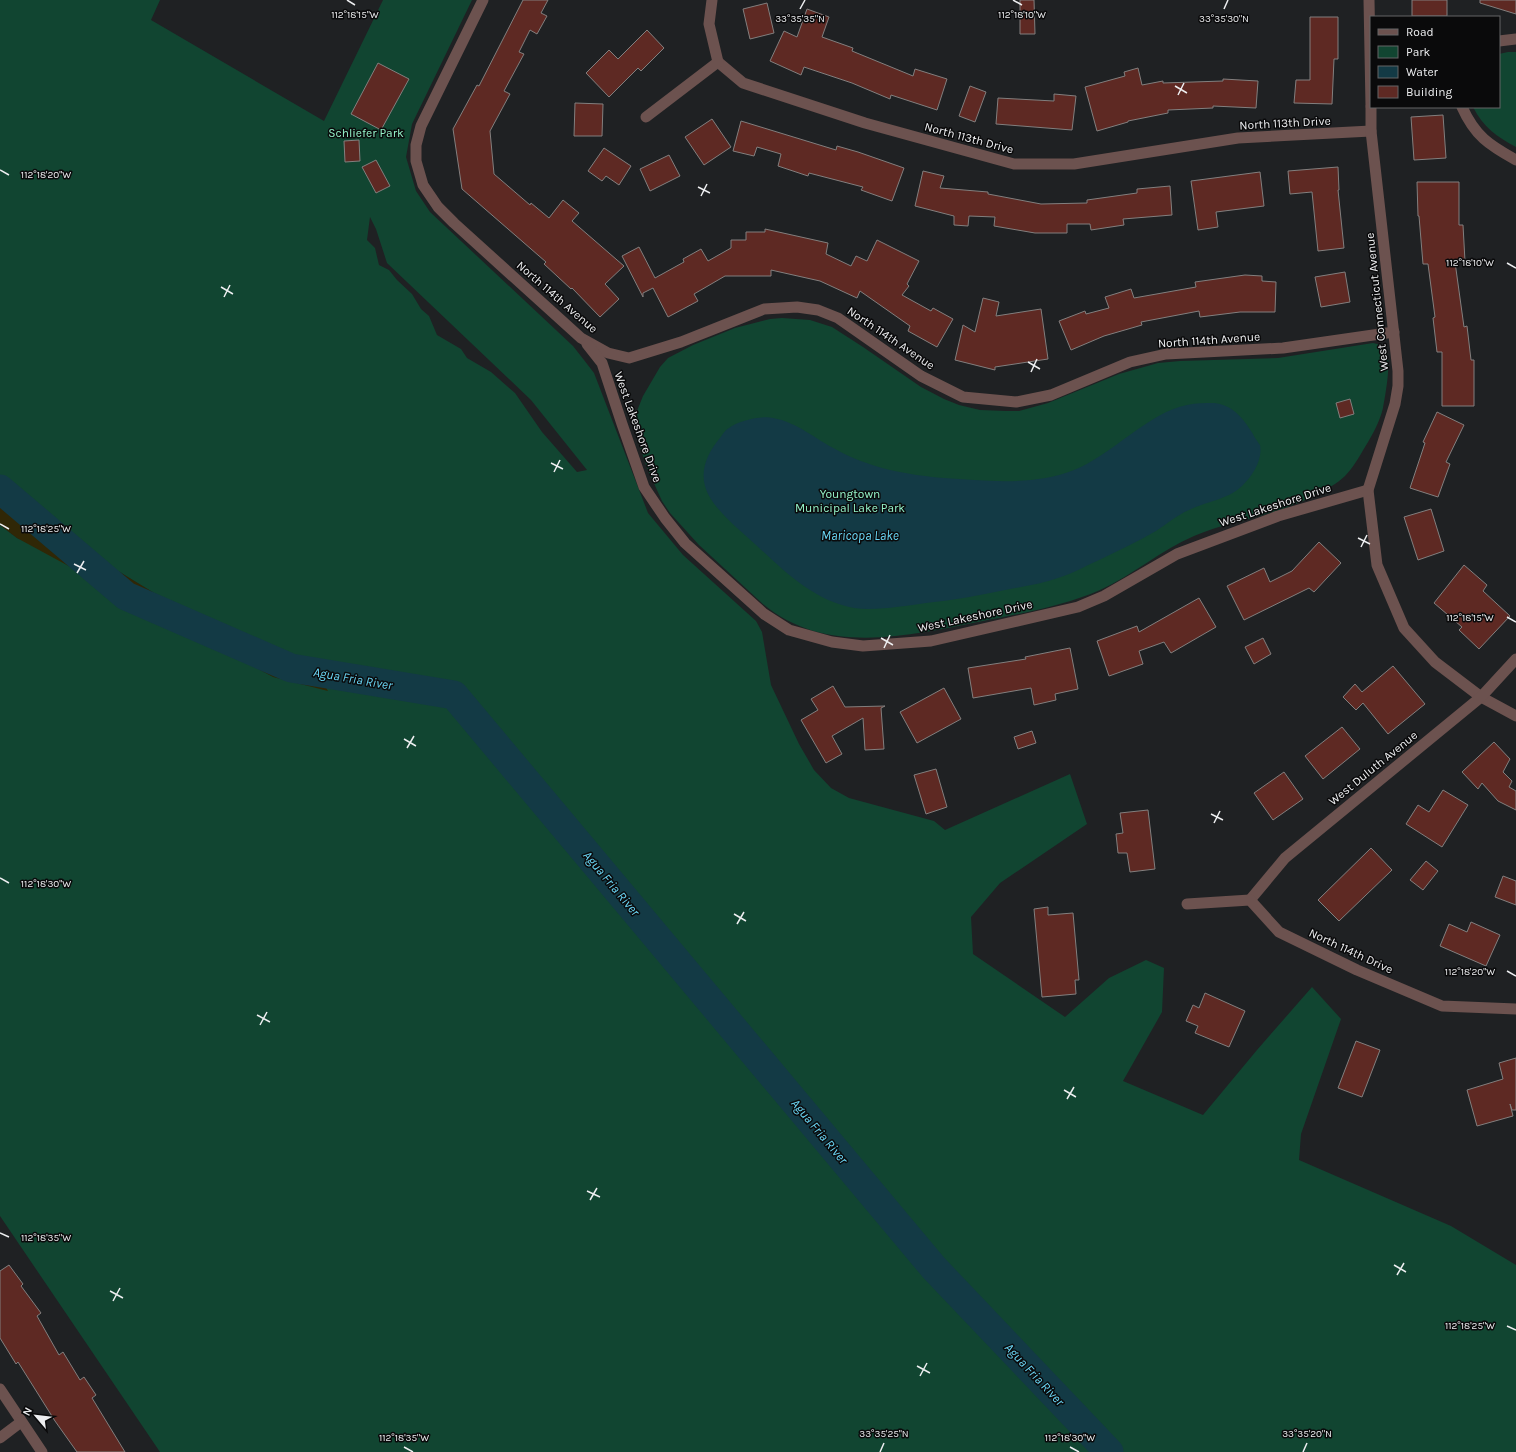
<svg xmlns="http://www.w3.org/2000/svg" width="1516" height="1452" font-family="Karla,sans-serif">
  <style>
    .green { fill: #114531; fill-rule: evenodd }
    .sand { fill: #302706 }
    .water { fill: #133a45 }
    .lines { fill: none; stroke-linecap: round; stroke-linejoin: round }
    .river { stroke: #133a45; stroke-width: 29 }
    .building { fill: #5e2923; stroke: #827f7e }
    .minor { stroke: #6c524f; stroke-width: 11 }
    .ticks { fill: none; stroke: #edeef0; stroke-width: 1.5 }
    .labels { text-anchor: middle; stroke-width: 3; stroke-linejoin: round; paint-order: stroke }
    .street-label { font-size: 12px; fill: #edeef0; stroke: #0a0a0b }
    .park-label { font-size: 12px; fill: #95f4ca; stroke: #0a0a0b }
    .water-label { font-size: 13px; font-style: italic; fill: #6ad7f6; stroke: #0a0a0b }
    .ticks-label { font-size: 10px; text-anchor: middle; fill: #edeef0; stroke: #0a0a0b; stroke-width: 3; stroke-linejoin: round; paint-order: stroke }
  </style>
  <rect width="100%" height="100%" fill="#1f2123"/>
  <!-- green -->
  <g class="green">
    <path d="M0,0H160L151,20L324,121L383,0H472L412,124L406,157L416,191L430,212L573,346L584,360L594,373L648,513L683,555L756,621L762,632L771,685L799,744L814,770L831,788L849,798L934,821L945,830L1070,774L1087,824L1000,883L971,917L973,954L1065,1017L1109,978L1146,960L1164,968L1162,1012L1123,1081L1203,1115L1257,1050L1312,987L1341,1019L1301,1134L1299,1160L1451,1226L1516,1265V1452H160L0,1216V525L17,538L314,668L154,593L13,507L0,491ZM370,217L376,229L387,263L531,400L587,470L577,472L542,432L515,393L491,372L467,358L461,349L437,335L429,316L421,309L412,294L397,280L389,270L379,265L375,248L367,240Z"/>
    <path d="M1508,52H1516V147C1497,137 1483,127 1473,107H1499V54Z"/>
    <path d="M782,318L810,320L832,327L863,347L921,387L944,399L959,405L980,410L1006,411H1019L1048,403L1119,374L1158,363L1180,361L1278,358L1373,343C1379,344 1383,346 1386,351C1392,360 1385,397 1383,408C1380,421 1372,436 1365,447C1359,457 1353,468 1345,476C1337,484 1326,489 1316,494C1309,498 1302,502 1295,504C1262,518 1227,522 1194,536C1161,550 1133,575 1100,590C1066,605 1020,614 983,621C911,635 826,657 763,604L699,545L670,513L662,501L647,468L638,441L634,425L635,416L643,396L660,367L668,358L693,345L735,328L770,319Z"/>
  </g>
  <!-- sand -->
  <path class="sand" d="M0,491L13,507L154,593L314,668L328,691L273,677L17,538L0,525Z"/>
  <!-- water -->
  <path class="water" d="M1214,403C1233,405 1243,418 1253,434C1253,435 1259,444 1260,445C1263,460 1252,476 1242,486C1227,500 1207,501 1189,510C1177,515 1167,524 1156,531C1137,542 1117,551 1097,561C1085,566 1074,573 1061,577C1045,583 1027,586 1010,589C982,595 954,600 926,603C904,606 876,611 854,608C814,601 784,571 756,545C739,529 711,508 705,486C700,468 709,451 720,438C723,434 725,430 729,428C738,421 762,415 773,418C797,422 815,439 837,450C869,468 908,475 944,478C987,481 1034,486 1074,470C1112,455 1149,412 1187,405C1196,403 1205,403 1214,403Z"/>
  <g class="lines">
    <!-- river -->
    <path class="river" d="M0,489L126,596L291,668L454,695L934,1268L1109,1452"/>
  </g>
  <!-- building -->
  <g class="building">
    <path d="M523,0H548L541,13L547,16L537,34L530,30L519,52L524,54L504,91L510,94L490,131L494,174L530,205L531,203L549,218L563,200L579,213L572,221L624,266L605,284L619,299L600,317L572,288L571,289L544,264L546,262L462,189L453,129L477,85L479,86Z"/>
    <path d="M1020,0H1034L1035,34H1020Z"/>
    <rect x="1412" y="0" width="35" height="16"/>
    <path d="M1480,0H1516V14L1480,3Z"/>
    <path d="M767,3L774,33L750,39L743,9Z"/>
    <path d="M807,9L829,17L822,37L853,48L852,51L913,76L915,69L947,79L937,110L891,95L890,99L852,83L804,67L801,75L770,61L784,31L797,37Z"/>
    <path d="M1310,17H1338V59H1334L1332,104L1294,103L1296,80H1310Z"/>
    <path d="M647,30L664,48L641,71L638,68L609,97L586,73L609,50L618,59Z"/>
    <path d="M378,63L409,79L381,130L351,114Z"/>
    <path d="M1138,68L1142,85L1163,81V83L1223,81V79L1258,81L1256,108L1213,106V108L1168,110V113L1128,121V122L1097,131L1085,87L1125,76L1124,72Z"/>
    <path d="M970,86L986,92L975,122L959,116Z"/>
    <path d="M1054,94L1076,96L1072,130L996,124L998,98L1054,101Z"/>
    <path d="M575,103L603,104L602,136H574Z"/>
    <path d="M1443,115L1446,158L1414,160L1411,117Z"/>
    <path d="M712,119L731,147L704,165L685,137Z"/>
    <path d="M741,121L836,150L837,146L858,152L904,168L892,201L861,190L863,187L809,173L808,176L778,166L781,154L757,147L754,156L733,151Z"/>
    <path d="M359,140L360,161L345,162L344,141Z"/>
    <path d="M604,148L631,166L619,185L606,176L602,181L588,171Z"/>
    <path d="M669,155L680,176L650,191L640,169Z"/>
    <path d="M376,160L390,186L376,193L362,167Z"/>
    <path d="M1338,167L1339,190H1338L1344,248L1318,251L1312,192L1290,194L1288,171Z"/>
    <path d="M923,171L944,176L940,188L988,192V194L1041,204L1087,203V200L1137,193V189L1170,186L1172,215L1123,219L1124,225L1091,230L1090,224H1067V233H1035L994,226L995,217L969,216L968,226L954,225V216L915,206Z"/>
    <path d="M1260,172L1264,206L1216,212L1218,227L1198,230L1191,181Z"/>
    <path d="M1417,182H1459V225H1463L1465,261L1455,262L1464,327L1467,326L1471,360H1474V406H1442V352H1437L1433,318L1435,317L1428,264H1423L1419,216H1418Z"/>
    <path d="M765,229L828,243L826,254L851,266L856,256L867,261L877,240L919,261L907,284L909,286L902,295L931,311L933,308L953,319L937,347L908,331L910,326L860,291L857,298L820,281L771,270V276H725L694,294L698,301L668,317L653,288L643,293V297L622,256L639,247L655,278L684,262L683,259L701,249L708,261L731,248V240H746V232H765Z"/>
    <path d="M1345,272L1350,302L1321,307L1315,277Z"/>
    <path d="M1245,275L1262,276V281L1276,282L1275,312H1240L1200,317L1199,311L1141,322L1142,325L1104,336L1071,350L1059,321L1085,311L1086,314L1109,308L1105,297L1131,289L1134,298L1196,287L1195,282Z"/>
    <path d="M983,298L999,302L996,316L1041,309L1048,359L995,367V370L955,360L963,325L975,332Z"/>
    <path d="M1350,399L1354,414L1340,418L1336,403Z"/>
    <path d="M1437,412L1464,425L1446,462L1450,464L1438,497L1410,488L1425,443L1423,442Z"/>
    <path d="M1431,509L1444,551L1418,560L1404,517Z"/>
    <path d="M1319,542L1341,563L1314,592L1309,588L1244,620L1227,586L1264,568L1270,582L1292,571Z"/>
    <path d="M1464,565L1487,585L1483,591L1510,616L1479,649L1459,630L1462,627L1434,603Z"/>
    <path d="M1199,598L1216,627L1171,653L1164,642L1139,651L1143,664L1109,676L1097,641L1137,626L1139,632Z"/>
    <path d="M1263,638L1271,654L1254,664L1245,647Z"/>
    <path d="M1070,648L1078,689L1055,694L1056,700L1034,705L1031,688L973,698L968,668L1026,659L1025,657Z"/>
    <path d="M1393,666L1425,704L1388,734L1363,703L1356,710L1343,697L1355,684L1362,692Z"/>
    <path d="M833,686L845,707L885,706L881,708L884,749L865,750L863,718L832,736L842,754L826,763L801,720L818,710L811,699Z"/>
    <path d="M944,688L961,719L917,743L900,712Z"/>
    <path d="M1342,727L1360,749L1323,779L1305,756Z"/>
    <path d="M1032,731L1036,743L1018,749L1014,737Z"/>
    <path d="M1494,742L1510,759L1503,772L1512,781L1509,787L1516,791V810L1498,801L1482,783L1478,789L1462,772Z"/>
    <path d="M936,769L947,807L926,814L914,775Z"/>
    <path d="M1284,772L1303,799L1273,820L1254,793Z"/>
    <path d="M1443,790L1468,805L1442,847L1406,824L1418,805L1429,812Z"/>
    <path d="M1148,810L1155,869L1130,872L1127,853H1118L1116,834L1123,833L1120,813Z"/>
    <path d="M1371,848L1392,870L1339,921L1318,900Z"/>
    <path d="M1426,861L1438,871L1423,890L1410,880Z"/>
    <path d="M1503,876L1516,881V905L1495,897Z"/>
    <path d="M1048,907V915L1073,913L1079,980H1075L1076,994L1042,997L1034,909Z"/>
    <path d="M1471,922L1500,935L1486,966L1440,946L1449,924L1467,932Z"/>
    <path d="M1205,993L1245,1011L1229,1047L1195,1033L1198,1026L1186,1021L1193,1005L1199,1008Z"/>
    <path d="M1356,1041L1380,1050L1362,1097L1338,1088Z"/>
    <path d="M1516,1058V1110H1512L1510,1104L1513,1116L1477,1126L1467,1090L1503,1079L1499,1063Z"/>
    <path d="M9,1265L23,1284L21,1286L41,1313L37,1316L59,1355L63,1352L80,1380L84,1377L96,1395L92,1398L125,1452H77L55,1421L18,1362L16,1364L0,1338V1271Z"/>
  </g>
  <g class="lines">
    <!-- minor -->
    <g class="minor">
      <path d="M483,0L421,126L416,145V161L423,185L438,207L454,223L581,338L608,353L629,358L681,342L764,309L797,307L818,310L838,318L921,376L963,397L1016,402L1051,395L1130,362L1166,354L1283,348L1394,332"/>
      <path d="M1369,0L1371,106"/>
      <path d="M1499,41L1516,39"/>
      <path d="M718,62L743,83L865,123L1014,164H1074L1238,138L1371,131"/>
      <path d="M1371,107V131L1398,371V386L1395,404L1368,490L1377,565L1404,628L1435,662L1481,697L1516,716"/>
      <path d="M1462,107C1475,136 1489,145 1516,160"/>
      <path d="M646,117L718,62L709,24L712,0"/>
      <path d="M587,344L602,363L622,424L644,487L665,518L685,543L764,614L789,630L832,642L863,646L931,641L1078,607L1104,596L1177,554L1278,516L1368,490"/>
      <path d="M1250,900L1285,858L1481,697L1516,659"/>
      <path d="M1187,904L1250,900L1279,932L1357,970L1442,1006L1516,1009"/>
      <path d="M0,1389L42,1452"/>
      <path d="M0,1438L21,1422"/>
    </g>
  </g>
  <!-- ticks -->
  <path class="ticks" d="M347,0L355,5M1013,0L1022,5M800,9L805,0M1224,9L1228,0M1175,86L1187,93M1178,95L1184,83M0,170L9,175M698,187L710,193M701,196L707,184M1507,263L1516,268M221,287L233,294M224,297L230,285M1028,362L1040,369M1031,372L1037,359M551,463L563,469M554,472L560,460M0,524L9,529M1358,538L1370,544M1361,547L1367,535M74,564L86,570M77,573L84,561M1507,617L1516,622M881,638L893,645M884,648L890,635M404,739L416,746M407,748L414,736M1211,814L1223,820M1214,823L1220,811M0,878L9,883M734,914L746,921M737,924L744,912M1507,971L1516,976M257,1015L270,1022M260,1025L267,1012M1064,1090L1076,1097M1067,1099L1074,1087M587,1191L600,1197M590,1200L597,1188M0,1233L9,1237M1394,1265L1406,1272M1397,1275L1404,1263M110,1291L123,1298M113,1301L120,1288M1507,1326L1516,1330M917,1366L930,1373M920,1376L927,1363M404,1447L413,1452M1070,1447L1079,1452M880,1452L884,1443M1303,1452L1307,1443"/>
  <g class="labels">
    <!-- street labels -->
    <g class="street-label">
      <text transform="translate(1285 123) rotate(-3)" y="4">North 113th Drive</text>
      <text transform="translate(969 138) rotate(15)" y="4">North 113th Drive</text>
      <text transform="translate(557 297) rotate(41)" y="4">North 114th Avenue</text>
      <text transform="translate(1377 302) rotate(-96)" y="4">West Connecticut Avenue</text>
      <text transform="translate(891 338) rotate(34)" y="4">North 114th Avenue</text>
      <text transform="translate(1209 340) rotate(-4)" y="4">North 114th Avenue</text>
      <text transform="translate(638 427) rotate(70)" y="4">West Lakeshore Drive</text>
      <text transform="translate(1275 505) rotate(-18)" y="4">West Lakeshore Drive</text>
      <text transform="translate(975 616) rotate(-12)" y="4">West Lakeshore Drive</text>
      <text transform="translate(1373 768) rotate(-39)" y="4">West Duluth Avenue</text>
      <text transform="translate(1351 951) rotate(25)" y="4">North 114th Drive</text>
    </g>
    <!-- park labels -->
    <g class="park-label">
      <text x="366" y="137">Schliefer Park</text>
      <text x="850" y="498">Youngtown<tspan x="850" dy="14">Municipal Lake Park</tspan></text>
    </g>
    <!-- water labels -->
    <g class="water-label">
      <text x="860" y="540">Maricopa Lake</text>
      <text transform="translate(353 678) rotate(10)" y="5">Agua Fria River</text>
      <text transform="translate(612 883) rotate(50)" y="5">Agua Fria River</text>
      <text transform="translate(820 1131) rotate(50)" y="5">Agua Fria River</text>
      <text transform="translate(1035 1374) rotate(47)" y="5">Agua Fria River</text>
    </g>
  </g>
  <g class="ticks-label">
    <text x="355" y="18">112°18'15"W</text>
    <text x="1022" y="18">112°18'10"W</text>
    <text x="800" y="22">33°35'35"N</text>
    <text x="1224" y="22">33°35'30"N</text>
    <text x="46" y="178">112°18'20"W</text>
    <text x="1470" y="266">112°18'10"W</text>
    <text x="46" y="532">112°18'25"W</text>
    <text x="1470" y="621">112°18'15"W</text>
    <text x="46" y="887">112°18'30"W</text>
    <text x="1470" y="975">112°18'20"W</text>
    <text x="46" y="1241">112°18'35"W</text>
    <text x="1470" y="1329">112°18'25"W</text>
    <text x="884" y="1437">33°35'25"N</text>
    <text x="1307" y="1437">33°35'20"N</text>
    <text x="404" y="1441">112°18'35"W</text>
    <text x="1070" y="1441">112°18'30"W</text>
  </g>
  <!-- legend -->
  <rect x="1370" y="16" width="130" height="92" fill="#0a0a0b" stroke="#656567"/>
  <rect x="1378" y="29" width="20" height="6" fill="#6c524f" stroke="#656567"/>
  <text x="1406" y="36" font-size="12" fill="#edeef0">Road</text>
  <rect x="1378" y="46" width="20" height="12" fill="#114531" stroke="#656567"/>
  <text x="1406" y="56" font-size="12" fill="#edeef0">Park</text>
  <rect x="1378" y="66" width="20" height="12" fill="#133a45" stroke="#656567"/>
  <text x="1406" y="76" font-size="12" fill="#edeef0">Water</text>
  <rect x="1378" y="86" width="20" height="12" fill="#5e2923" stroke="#656567"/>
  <text x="1406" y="96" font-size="12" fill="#edeef0">Building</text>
  <!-- north arrow -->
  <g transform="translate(36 1416) rotate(298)" stroke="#0a0a0b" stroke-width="3" paint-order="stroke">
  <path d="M0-3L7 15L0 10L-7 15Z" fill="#edeef0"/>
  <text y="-6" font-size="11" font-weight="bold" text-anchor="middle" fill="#edeef0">N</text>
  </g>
</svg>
